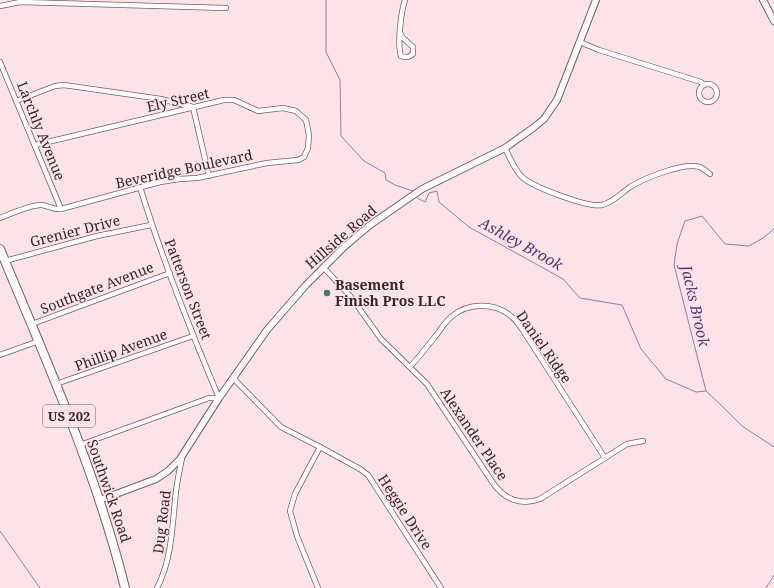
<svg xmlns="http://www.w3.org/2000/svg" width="774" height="588" font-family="'Noto Serif',serif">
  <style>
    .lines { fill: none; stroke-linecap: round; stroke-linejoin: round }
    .stream { stroke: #9281a7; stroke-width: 1 }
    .street-casing { stroke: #795e63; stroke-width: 6 }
    .secondary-casing { stroke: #795e63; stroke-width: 8 }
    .highway-casing { stroke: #795e63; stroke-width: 10 }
    .street { stroke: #fff; stroke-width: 4.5 }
    .secondary { stroke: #fff; stroke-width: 6 }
    .highway { stroke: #fff; stroke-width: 8 }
    .poi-dot { fill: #3e7d6a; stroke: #fee4e8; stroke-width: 1.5 }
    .labels { text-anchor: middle; stroke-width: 3; stroke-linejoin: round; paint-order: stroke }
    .shield { fill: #fee4e8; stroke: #716063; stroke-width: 1 }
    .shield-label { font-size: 13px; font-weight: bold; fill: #34282a }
    .street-label { font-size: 14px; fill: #34282a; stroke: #fee4e8 }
    .poi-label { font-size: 14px; font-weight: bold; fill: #34282a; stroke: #fee4e8; text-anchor: start }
    .water-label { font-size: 15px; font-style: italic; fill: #553a7b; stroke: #fee4e8 }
  </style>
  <rect width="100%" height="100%" fill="#fee4e8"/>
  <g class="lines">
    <!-- stream -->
    <g class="stream">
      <path d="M326,0V52L340,80L341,136L364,161L385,173L386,180L395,185L413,191"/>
      <path d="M417,198L425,202L429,193L437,191L439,202L469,227L563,279L580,298L622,305L641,349L666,379L696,392L706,391"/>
      <path d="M774,229L763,238L749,246L725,244L702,216L685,221L677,244L674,265L706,391L722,406L742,426L774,447"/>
      <path d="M0,531L40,588"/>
      <path d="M766,588L774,575"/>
    </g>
    <defs>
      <g id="street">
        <path d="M0,6L20,2L226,8"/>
        <path d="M400,33L403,38L413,47V54C409,57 407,58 401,56C397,44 401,12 405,0"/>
        <path d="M580,42L599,50L701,82L703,85"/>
        <path d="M0,62L61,209"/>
        <circle cx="708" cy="93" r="9"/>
        <path d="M16,101L55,86L64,85L161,99L193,107L209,176"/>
        <path d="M505,148C510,158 514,169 522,177C533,187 588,208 602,205C614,202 621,193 630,187C645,178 683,162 700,167C704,169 707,172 710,174"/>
        <path d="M0,218C10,214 32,204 42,205C49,206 54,210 61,209L160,182L180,179L197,178L267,163L298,160L304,157L308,148L309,135L306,120L296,111L283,108L258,111L234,100H224L35,145"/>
        <path d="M5,261L97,236L151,225"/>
        <path d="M324,268L351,297L381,339L427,384L493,483C504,499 521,506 540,499L627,444L643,441"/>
        <path d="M32,324L170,273"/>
        <path d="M0,355L39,341"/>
        <path d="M410,367C418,358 426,348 434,338C440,331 444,323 451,317C468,302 495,302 512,317C516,320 519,325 522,329L605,458"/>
        <path d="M233,378L281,427L320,447L295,494L290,511L297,536L318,588"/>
        <path d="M56,384L193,336"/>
        <path d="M80,445L209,398H219C190,329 162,259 140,187"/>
        <path d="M320,447L360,469L368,475L441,588"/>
        <path d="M157,588C171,561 172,531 175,501C176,487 179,472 182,458"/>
      </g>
      <g id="secondary">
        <path d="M763,0L774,21"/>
        <path d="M100,500L156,479L168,471L180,459L219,398L267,330L306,285L344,247L370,225L422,189L505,148L533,128L544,119L557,100L596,0"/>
      </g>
      <path id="highway" d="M0,249C46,360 96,471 125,588"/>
    </defs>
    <!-- street casing -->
    <use href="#street" class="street-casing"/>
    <!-- secondary casing -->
    <use href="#secondary" class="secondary-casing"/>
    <!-- highway casing -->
    <use href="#highway" class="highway-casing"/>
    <!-- street -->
    <use href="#street" class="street"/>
    <!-- secondary -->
    <use href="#secondary" class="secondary"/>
    <!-- highway -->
    <use href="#highway" class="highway"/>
  </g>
  <!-- markers -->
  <circle class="poi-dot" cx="327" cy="293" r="4"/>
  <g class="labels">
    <!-- shield labels -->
    <rect class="shield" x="43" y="405" width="52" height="22" rx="3"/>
    <g class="shield-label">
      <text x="69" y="421">US 202</text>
    </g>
    <!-- street labels -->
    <g class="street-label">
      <text transform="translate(178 100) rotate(-13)" y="5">Ely Street</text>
      <text transform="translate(41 131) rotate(68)" y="5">Larchly Avenue</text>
      <text transform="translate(184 169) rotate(-12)" y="5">Beveridge Boulevard</text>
      <text transform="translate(75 231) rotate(-14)" y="5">Grenier Drive</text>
      <text transform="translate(341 237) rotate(-41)" y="5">Hillside Road</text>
      <text transform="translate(97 288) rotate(-21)" y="5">Southgate Avenue</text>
      <text transform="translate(188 289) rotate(69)" y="5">Patterson Street</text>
      <text transform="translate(544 347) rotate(55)" y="5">Daniel Ridge</text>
      <text transform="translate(121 350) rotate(-20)" y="5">Phillip Avenue</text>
      <text transform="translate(474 434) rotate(56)" y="5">Alexander Place</text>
      <text transform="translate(109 491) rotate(71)" y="5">Southwick Road</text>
      <text transform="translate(405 512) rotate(57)" y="5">Heggie Drive</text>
      <text transform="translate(162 522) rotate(-83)" y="5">Dug Road</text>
    </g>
    <!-- poi labels -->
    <g class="poi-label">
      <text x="335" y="290">Basement<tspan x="335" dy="16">Finish Pros LLC</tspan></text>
    </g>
    <!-- water labels -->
    <g class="water-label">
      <text transform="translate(521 244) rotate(29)" y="5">Ashley Brook</text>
      <text transform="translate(695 306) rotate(77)" y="5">Jacks Brook</text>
    </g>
  </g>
</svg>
